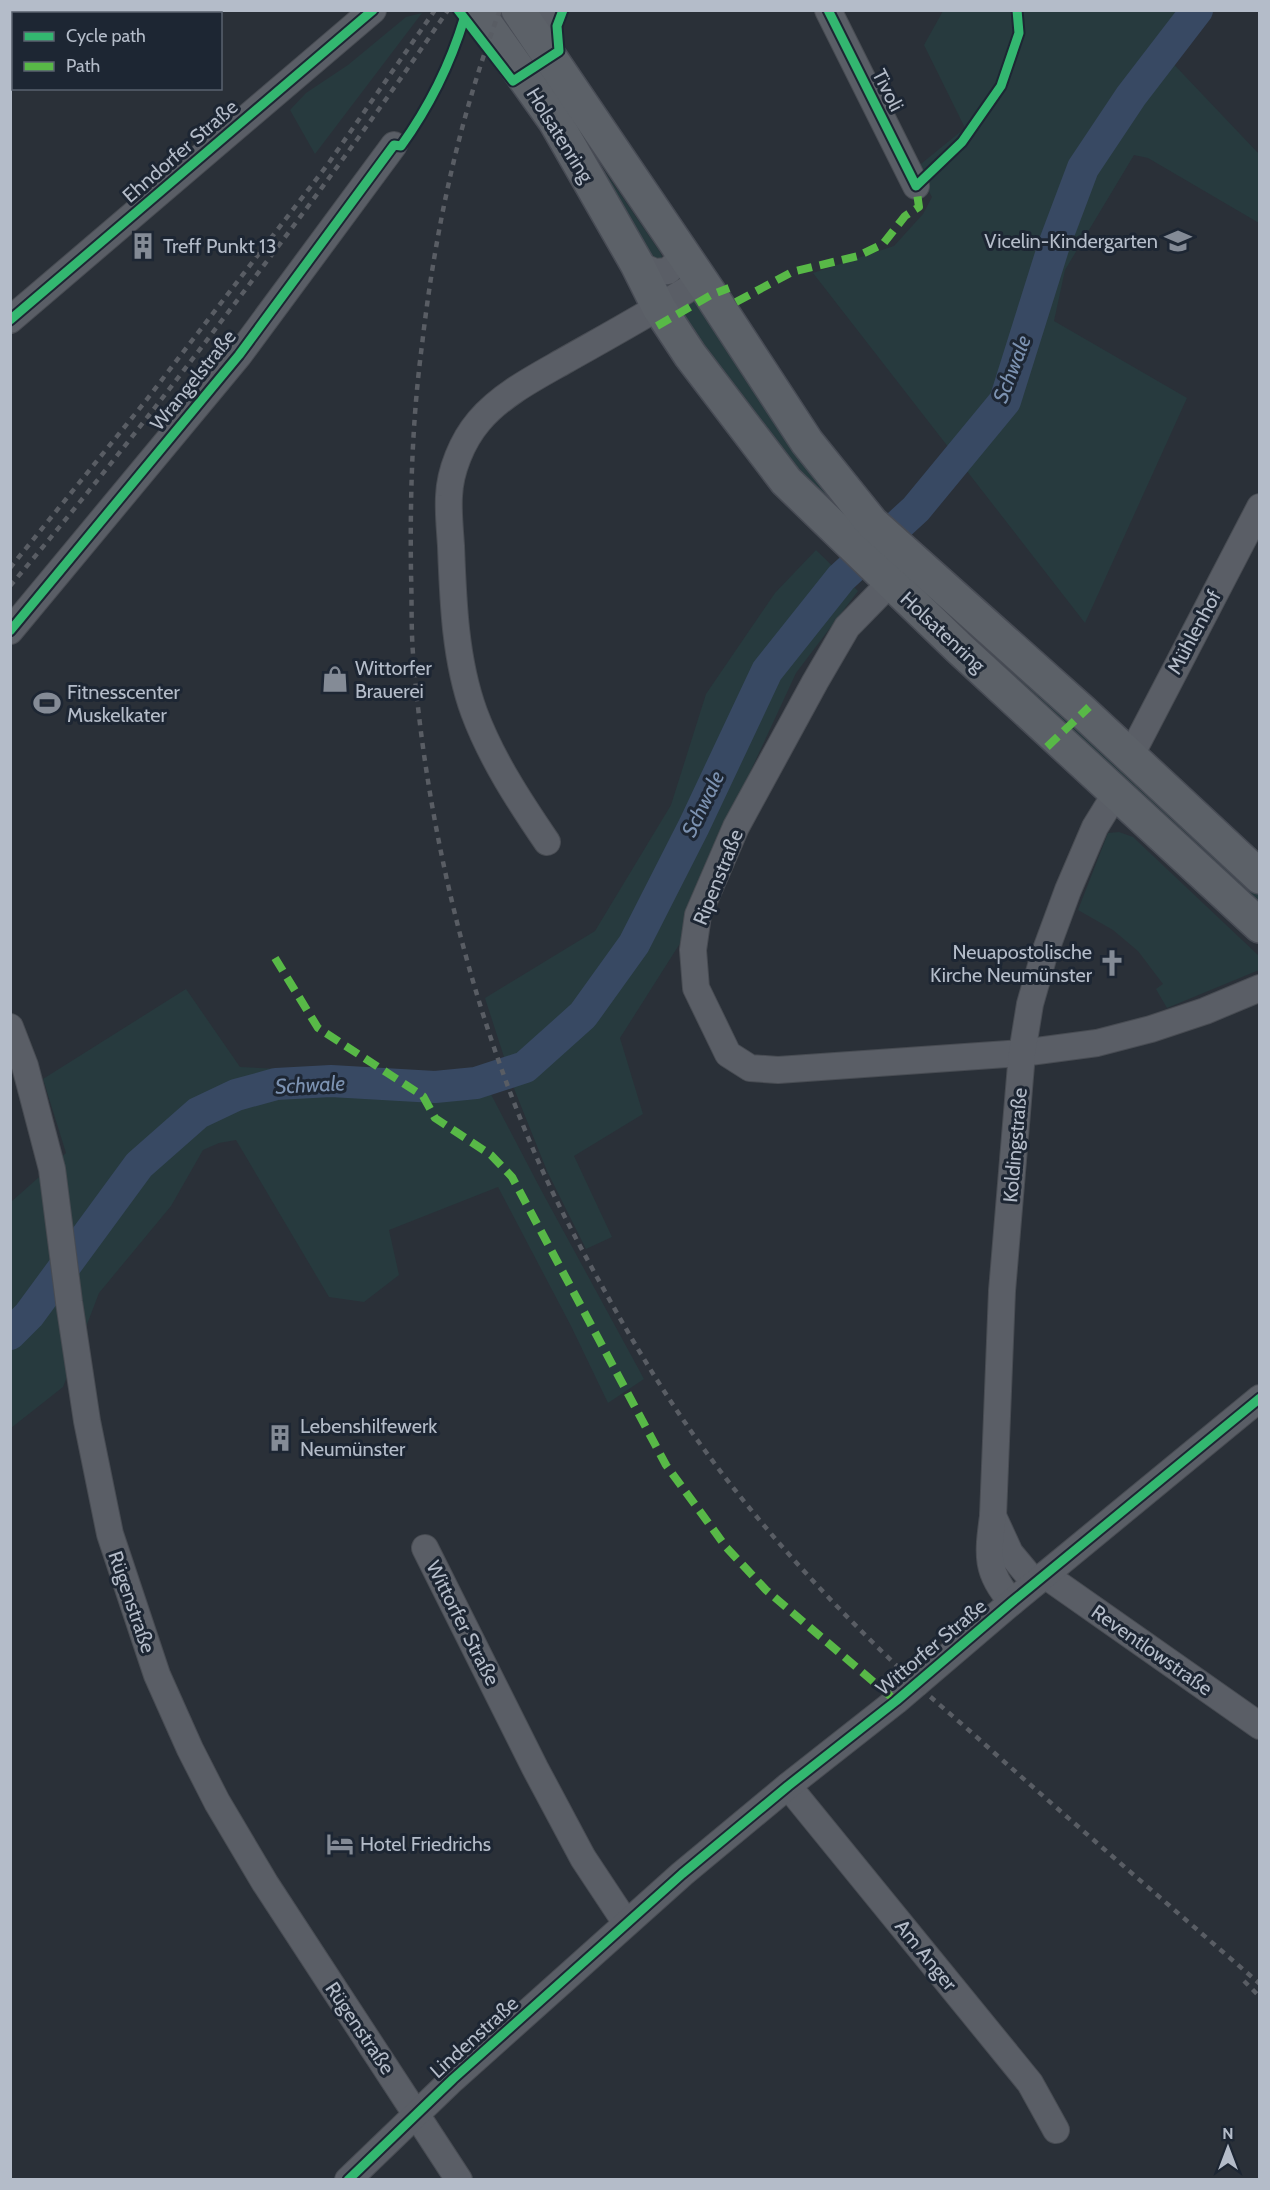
<svg xmlns="http://www.w3.org/2000/svg" width="1270" height="2190" font-family="Cabin,sans-serif">
  <style>
    .green { fill: #273a3e }
    .lines { fill: none; stroke-linecap: round; stroke-linejoin: round }
    .river { stroke: #384963; stroke-width: 32 }
    .minor-casing { stroke: #484c53; stroke-width: 28 }
    .major-casing { stroke: #484c55; stroke-width: 36 }
    .minor { stroke: #5a5e66; stroke-width: 26 }
    .major { stroke: #5c6168; stroke-width: 33 }
    .rail { stroke: #595d64; stroke-width: 4.5; stroke-dasharray: 6 6; stroke-linecap: butt }
    .quiet { stroke: #58b947; stroke-width: 8; stroke-dasharray: 15 8; stroke-linecap: butt }
    .cycleway-casing { stroke: #1d2633; stroke-width: 13 }
    .cycleway { stroke: #33b770; stroke-width: 9 }
    .labels { text-anchor: middle; stroke-width: 6; stroke-linejoin: round; paint-order: stroke }
    .street-label { font-size: 20px; fill: #b4bcc9; stroke: #1d2633 }
    .poi-label { font-size: 20px; fill: #b4bcc9; stroke: #1d2633; text-anchor: start }
    .water-label { font-size: 21px; font-style: italic; fill: #7c92b1; stroke: #1d2633 }
  </style>
  <rect width="100%" height="100%" fill="#2a3038"/>
  <!-- green -->
  <g class="green">
    <path d="M943,11H1197L1164,54L1259,154V223L1148,158L1134,155L1065,270L1054,321L1187,398L1085,623L813,273L894,246L923,214L932,197L916,168L965,128L924,45Z"/>
    <path d="M422,13L315,154L290,110L306,93L348,65L406,17Z"/>
    <path d="M536,71L660,252L663,259L652,261Z"/>
    <path d="M696,299L848,515L837,522L674,308Z"/>
    <path d="M816,550L858,591L796,673L727,822L698,915L620,1038L643,1114L574,1156L612,1237L586,1249L547,1171L515,1091L485,998L595,931L671,805L706,694L775,593Z"/>
    <path d="M919,583L1259,885V913L916,588Z"/>
    <path d="M1119,832L1133,837L1259,956V970L1167,1008L1156,989L1163,984L1138,951L1113,930L1078,910L1108,833Z"/>
    <path d="M186,989L240,1067L483,1079L540,1188L644,1379L608,1403L571,1326L498,1187L389,1230L399,1275L364,1302L329,1297L236,1140L219,1143L203,1150L171,1206L99,1293L63,1387L11,1428V1202L66,1153L43,1079Z"/>
  </g>
  <g class="lines">
    <!-- river -->
    <path class="river" d="M10,1334L29,1315L139,1165L198,1113L236,1095L276,1084L331,1081L435,1087L476,1083L525,1067L583,1015L634,944L694,826L767,671L841,578L916,509L1005,401L1054,245L1083,168L1131,96L1197,10"/>
    <defs>
      <g id="minor">
        <path d="M828,10L916,186"/>
        <path d="M534,35L542,25L549,10"/>
        <path d="M637,264L655,272L668,271L683,256"/>
        <path d="M10,320L373,10"/>
        <path d="M891,582L847,627L815,682L736,827L698,915L693,950L696,988L728,1054L750,1068L778,1070L1022,1053L1097,1043L1151,1029L1205,1011L1260,988"/>
        <path d="M10,631L239,355L394,145"/>
        <path d="M1130,757L1260,507"/>
        <path d="M547,842C519,801 491,758 474,712C455,660 453,600 451,546C450,530 448,512 449,496C450,471 462,441 479,421C501,395 534,378 564,361C610,335 656,310 701,281"/>
        <path d="M10,1027L25,1066L52,1169L69,1302L87,1421L110,1534L157,1675L190,1749L217,1802L265,1883L459,2180"/>
        <path d="M993,1516L1010,1553L1035,1583"/>
        <path d="M425,1548L535,1768L583,1858L626,1923"/>
        <path d="M1045,1575L1260,1726"/>
        <path d="M1012,1602C985,1572 988,1554 993,1516L1002,1291L1022,1053L1030,1004L1044,955L1068,890L1095,827L1116,793"/>
        <path d="M788,1786L1030,2083L1056,2130"/>
        <path d="M348,2180L453,2079L682,1874L788,1786L896,1701L1012,1602L1260,1398"/>
      </g>
      <g id="major">
        <path d="M476,10L555,121L637,264L659,308L690,355L786,481L959,648L1260,926"/>
        <path d="M518,10L711,295L807,442L872,523L1083,712L1260,877"/>
      </g>
    </defs>
    <!-- minor casing -->
    <use href="#minor" class="minor-casing"/>
    <!-- major casing -->
    <use href="#major" class="major-casing"/>
    <!-- minor -->
    <use href="#minor" class="minor"/>
    <!-- major -->
    <use href="#major" class="major"/>
    <!-- rail -->
    <g class="rail">
      <path d="M500,10C459,118 435,231 422,345C412,421 410,497 411,574C412,601 411,628 413,654C426,825 470,1008 540,1165C560,1210 584,1254 608,1297C638,1351 670,1403 706,1452C767,1535 839,1612 914,1682C939,1705 966,1727 991,1750C1080,1829 1170,1906 1260,1984"/>
      <path d="M10,568L144,403L328,164L435,10"/>
      <path d="M10,586C91,491 167,393 242,294C313,201 382,107 448,10"/>
      <path d="M1244,1981L1260,1997"/>
    </g>
    <!-- quiet -->
    <g class="quiet">
      <path d="M736,302L792,272L858,256L883,244L905,216L919,207L916,186"/>
      <path d="M657,326L711,295L729,288"/>
      <path d="M1047,747L1089,707"/>
      <path d="M275,958L318,1028L423,1096L435,1118L491,1155L512,1177L666,1465L726,1547L766,1590L896,1701"/>
    </g>
    <defs>
      <g id="cycleway">
        <path d="M458,10L513,81L559,51L557,26L563,10"/>
        <path d="M828,10L916,186L962,142L1001,86L1019,33L1017,10"/>
        <path d="M10,320L373,10"/>
        <path d="M10,631L239,355L394,145L401,146C429,107 450,65 464,19"/>
        <path d="M348,2180L453,2079L682,1874L788,1786L896,1701L1012,1602L1260,1398"/>
      </g>
    </defs>
    <!-- cycleway casing -->
    <use href="#cycleway" class="cycleway-casing"/>
    <!-- cycleway -->
    <use href="#cycleway" class="cycleway"/>
  </g>
  <!-- icons -->
  <defs>
    <symbol id="school-bare" viewBox="-9 -9 18 18"><path d="M0-5L7-2L0 1L-7-2ZM-4 1L0 2.5L4 1V4Q0 6-4 4Z" fill="#848b96" stroke="#1d2633" stroke-width="2.5" paint-order="stroke"/></symbol>
    <symbol id="building-bare" viewBox="-9 -9 18 18"><path d="M-4-6H4V6H1V3H-1V6H-4ZM-2.5-4.3h1.7v1.8h-1.7ZM.8-4.3h1.7v1.8H.8ZM-2.5-1h1.7V.8h-1.7ZM.8-1h1.7V.8H.8Z" fill="#848b96" stroke="#1d2633" stroke-width="2.5" paint-order="stroke"/></symbol>
    <symbol id="shop-bare" viewBox="-9 -9 18 18"><path d="M-5-2.5h2.3a2.7 3.5 0 0 1 5.4 0H5L5.5 6h-11ZM-1.5-2.5h3a1.5 2.3 0 0 0-3 0Z" fill="#848b96" stroke="#1d2633" stroke-width="2.5" paint-order="stroke"/></symbol>
    <symbol id="stadium-bare" viewBox="-9 -9 18 18"><path d="M0-5a6.5 5 0 1 0 0 10a6.5 5 0 1 0 0-10ZM-3.5-1.8h7v3.6h-7Z" fill="#848b96" stroke="#1d2633" stroke-width="2.5" paint-order="stroke"/></symbol>
    <symbol id="church-bare" viewBox="-9 -9 18 18"><path d="M-1.2-6h2.4v3.5h3.3v2.4h-3.3V6h-2.4V-.1h-3.3v-2.4h3.3Z" fill="#848b96" stroke="#1d2633" stroke-width="2.5" paint-order="stroke"/></symbol>
    <symbol id="hotel-bare" viewBox="-9 -9 18 18"><path d="M-6-4.5h1.5V1H6V5H4.5V3h-9V5H-6ZM-4 0a1.8 1.8 0 1 1 3.6 0ZM.5 0V-2.5h3Q6-2.5 6 0Z" fill="#848b96" stroke="#1d2633" stroke-width="2.5" paint-order="stroke"/></symbol>
  </defs>
  <g fill-rule="evenodd">
    <use href="#school-bare" x="1159" y="222" width="38" height="38"/>
    <use href="#building-bare" x="124" y="227" width="38" height="38"/>
    <use href="#shop-bare" x="316" y="660" width="38" height="38"/>
    <use href="#stadium-bare" x="28" y="684" width="38" height="38"/>
    <use href="#church-bare" x="1093" y="944" width="38" height="38"/>
    <use href="#building-bare" x="261" y="1419" width="38" height="38"/>
    <use href="#hotel-bare" x="321" y="1825" width="38" height="38"/>
  </g>
  <g class="labels">
    <!-- street labels -->
    <g class="street-label">
      <text transform="translate(888 90) rotate(63)" y="7">Tivoli</text>
      <text transform="translate(560 135) rotate(58)" y="7">Holsatenring</text>
      <text transform="translate(180 151) rotate(-41)" y="7">Ehndorfer Straße</text>
      <text transform="translate(193 380) rotate(-51)" y="7">Wrangelstraße</text>
      <text transform="translate(943 632) rotate(43)" y="7">Holsatenring</text>
      <text transform="translate(1194 632) rotate(-62)" y="7">Mühlenhof</text>
      <text transform="translate(718 877) rotate(-68)" y="7">Ripenstraße</text>
      <text transform="translate(1015 1145) rotate(-85)" y="7">Koldingstraße</text>
      <text transform="translate(132 1602) rotate(71)" y="7">Rügenstraße</text>
      <text transform="translate(463 1623) rotate(63)" y="7">Wittorfer Straße</text>
      <text transform="translate(931 1647) rotate(-40)" y="7">Wittorfer Straße</text>
      <text transform="translate(1152 1650) rotate(35)" y="7">Reventlowstraße</text>
      <text transform="translate(926 1955) rotate(51)" y="7">Am Anger</text>
      <text transform="translate(360 2028) rotate(56)" y="7">Rügenstraße</text>
      <text transform="translate(474 2037) rotate(-42)" y="7">Lindenstraße</text>
    </g>
    <!-- poi labels -->
    <g class="poi-label">
      <text x="1158" y="248" text-anchor="end">Vicelin-Kindergarten</text>
      <text x="163" y="253">Treff Punkt 13</text>
      <text x="355" y="675">Wittorfer<tspan x="355" dy="23">Brauerei</tspan></text>
      <text x="67" y="699">Fitnesscenter<tspan x="67" dy="23">Muskelkater</tspan></text>
      <text x="1092" y="959" text-anchor="end">Neuapostolische<tspan x="1092" dy="23">Kirche Neumünster</tspan></text>
      <text x="300" y="1433">Lebenshilfewerk<tspan x="300" dy="23">Neumünster</tspan></text>
      <text x="360" y="1851">Hotel Friedrichs</text>
    </g>
    <!-- water labels -->
    <g class="water-label">
      <text transform="translate(1012 369) rotate(-69)" y="7">Schwale</text>
      <text transform="translate(703 804) rotate(-64)" y="7">Schwale</text>
      <text transform="translate(310 1085) rotate(-3)" y="7">Schwale</text>
    </g>
  </g>
  <!-- border -->
  <rect width="1270" height="2190" fill="none" stroke="#b4bcc9" stroke-width="24"/>
  <!-- legend -->
  <rect x="12" y="12" width="210" height="78" fill="#1d2633" stroke="#59626f" stroke-width="1.5"/>
  <rect x="24" y="32" width="30" height="9" fill="#33b770" stroke="#59626f" stroke-width="1.5"/>
  <text x="66" y="42" font-size="18" fill="#b4bcc9">Cycle path</text>
  <rect x="24" y="62" width="30" height="9" fill="#58b947" stroke="#59626f" stroke-width="1.5"/>
  <text x="66" y="72" font-size="18" fill="#b4bcc9">Path</text>
  <!-- north arrow -->
  <g transform="translate(1228 2148)" stroke="#1d2633" stroke-width="4.5" paint-order="stroke">
  <path d="M0-4.5L10 22L0 15L-10 22Z" fill="#b4bcc9"/>
  <text y="-9" font-size="16" font-weight="bold" text-anchor="middle" fill="#b4bcc9">N</text>
  </g>
</svg>
